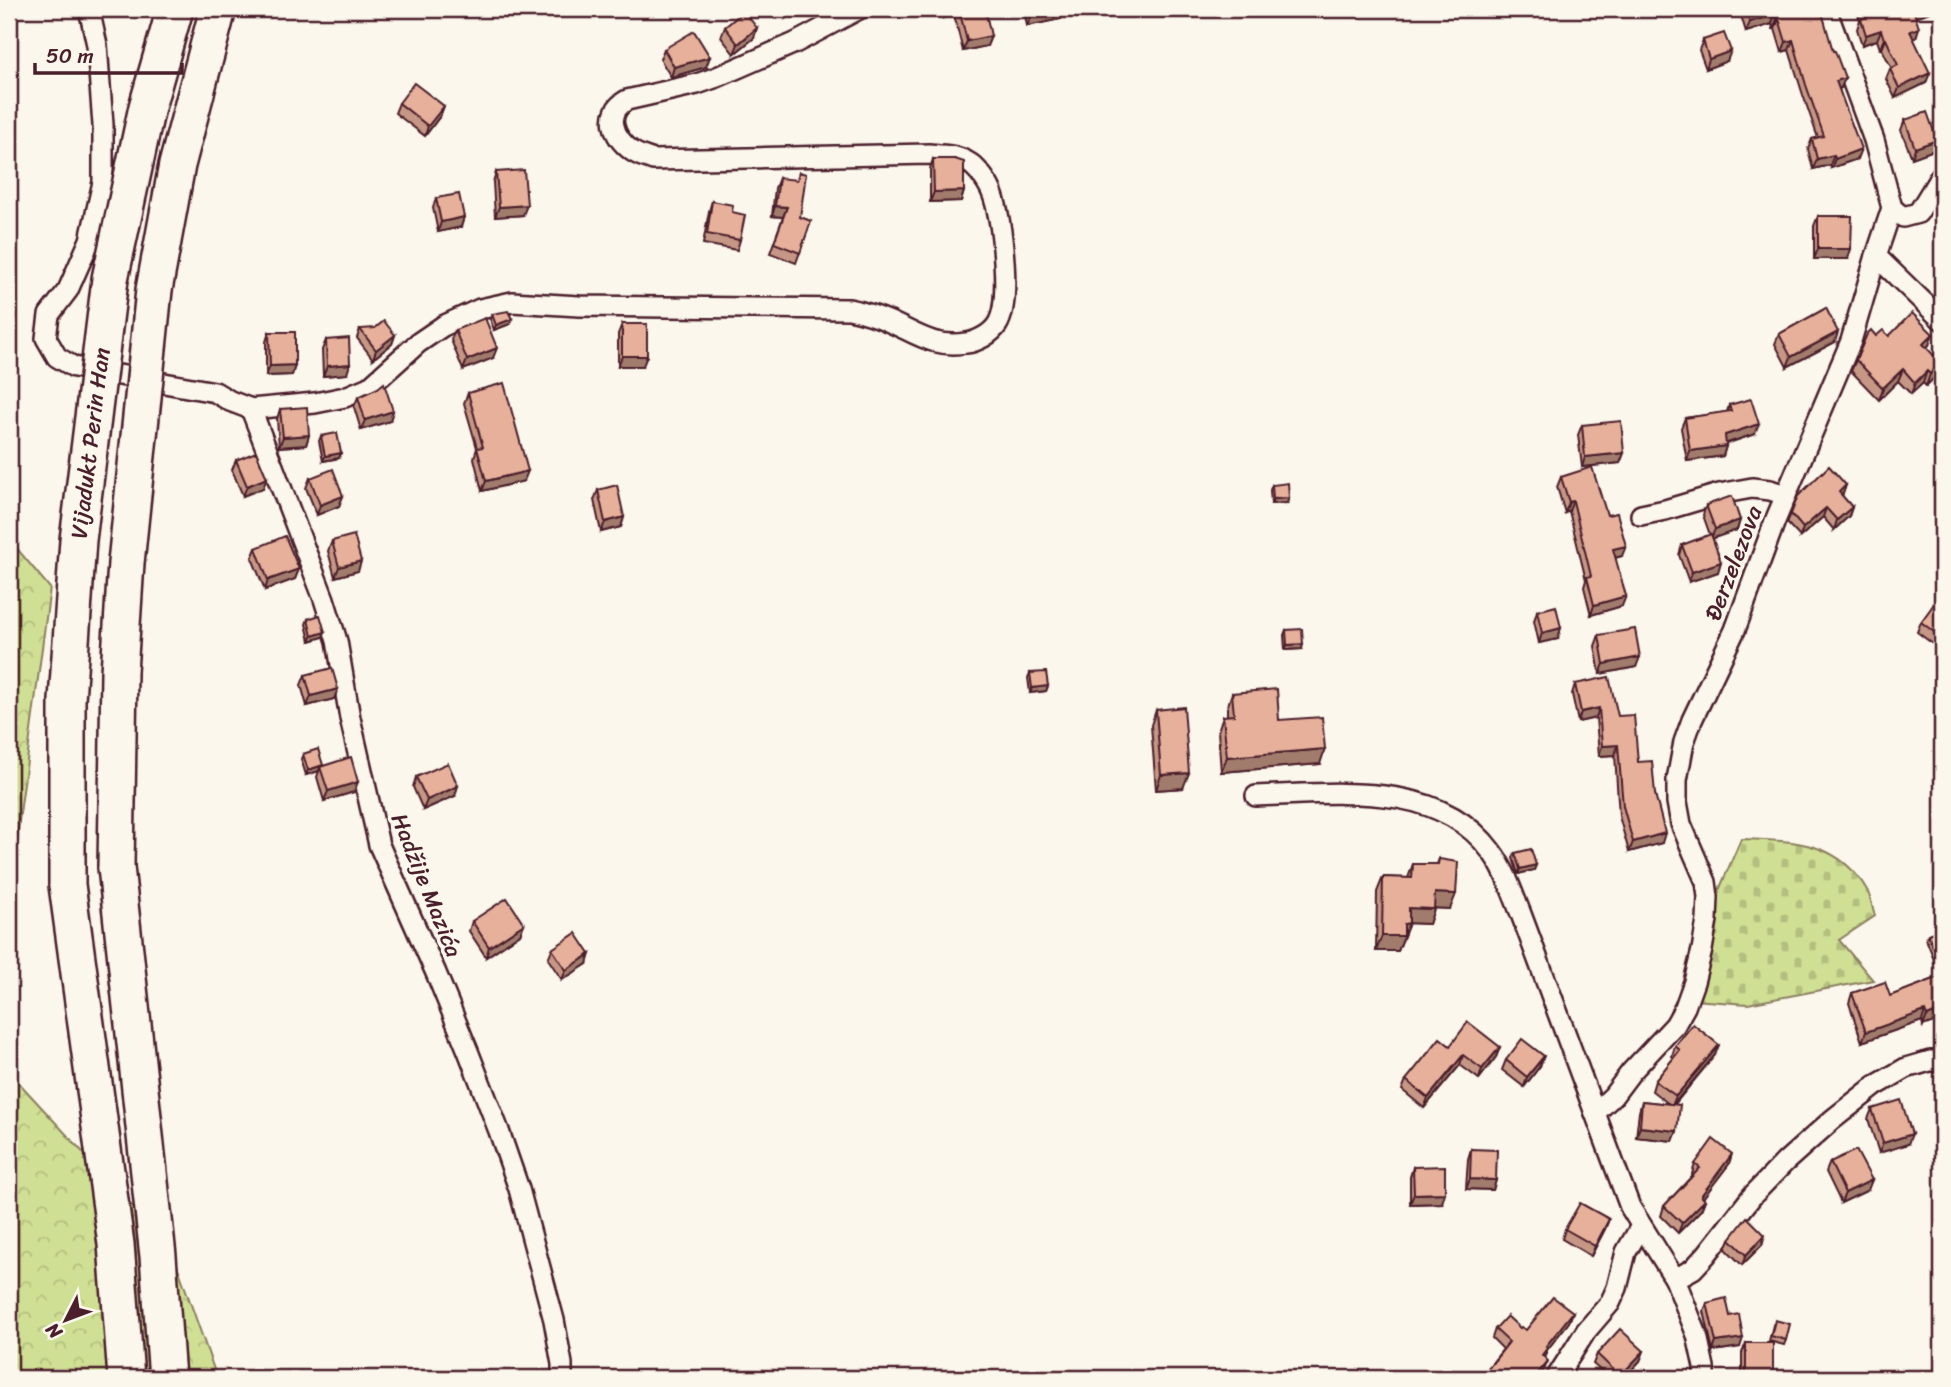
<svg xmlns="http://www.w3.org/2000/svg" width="1951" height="1387" font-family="Sriracha,sans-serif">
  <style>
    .forest { fill: url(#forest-crowns); stroke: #8c7f5f; stroke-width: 2 }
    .cemetery { fill: url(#cemetery-stones); stroke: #8c7f5f; stroke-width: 2 }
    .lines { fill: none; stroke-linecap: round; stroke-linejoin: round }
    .minor-casing { stroke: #4a1f2b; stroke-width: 24 }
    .motorway-casing { stroke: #4a1f2b; stroke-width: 40 }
    .minor { stroke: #fbf7ec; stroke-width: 19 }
    .motorway { stroke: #fbf7ec; stroke-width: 35 }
    .motorway-bridge-casing { stroke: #4a1f2b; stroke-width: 40; stroke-linecap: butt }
    .motorway-bridge { stroke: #fbf7ec; stroke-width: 35 }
    .wall { fill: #c69785; stroke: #4a1f2b; stroke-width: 2 }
    .shaded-wall { fill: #a17b6c; stroke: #4a1f2b; stroke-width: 2 }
    .building { fill: #e6b09b; stroke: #4a1f2b; stroke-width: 2 }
    .labels { text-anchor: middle; stroke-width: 7; stroke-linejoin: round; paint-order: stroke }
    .street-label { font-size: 23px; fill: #4a1f2b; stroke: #fbf7ec }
  </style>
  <defs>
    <pattern id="forest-crowns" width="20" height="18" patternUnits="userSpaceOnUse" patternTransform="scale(1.75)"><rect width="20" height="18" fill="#cfdf93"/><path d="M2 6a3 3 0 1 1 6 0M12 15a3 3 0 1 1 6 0" fill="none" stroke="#b3bf7f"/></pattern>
    <pattern id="cemetery-stones" width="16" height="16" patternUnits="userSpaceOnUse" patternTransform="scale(1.75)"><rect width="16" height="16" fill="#cfdf93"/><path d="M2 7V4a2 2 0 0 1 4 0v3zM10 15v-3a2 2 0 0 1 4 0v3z" fill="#b3bf7f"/></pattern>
  </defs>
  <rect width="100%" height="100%" fill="#fbf7ec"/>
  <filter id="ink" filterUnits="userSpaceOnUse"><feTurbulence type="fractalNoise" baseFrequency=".0143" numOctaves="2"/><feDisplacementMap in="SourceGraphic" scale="14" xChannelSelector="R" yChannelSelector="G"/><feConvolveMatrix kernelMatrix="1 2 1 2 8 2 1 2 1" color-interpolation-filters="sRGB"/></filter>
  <g filter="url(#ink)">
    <!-- forest -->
    <g class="forest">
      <path d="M9,539L50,588L9,896Z"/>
      <path d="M9,1072L171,1248L217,1378H9Z"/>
    </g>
    <!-- cemetery -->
    <path class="cemetery" d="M1741,839C1793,841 1838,840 1867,890C1871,897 1872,908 1875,916L1839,940L1873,980L1748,1004L1693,1000L1716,897Z"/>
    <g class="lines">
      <defs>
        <g id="minor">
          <path d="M89,9L97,45L103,125V182L90,240L68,290L49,315L46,338L57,357L74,367L215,392L230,401L251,409L315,403L345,397L369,387L418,343L443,326L480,309L512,302L579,306L849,309C864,312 877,316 890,322C917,334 934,348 966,343C977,342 991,334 997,325C1012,303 1002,224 994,198C990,185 978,167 966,161C955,155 942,155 929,154L653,160C646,157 639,156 632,151C613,137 604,113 627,100L697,84L717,77L795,43L859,9"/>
          <path d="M1892,208L1903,217L1918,213L1942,174"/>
          <path d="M1876,256L1942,320"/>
          <path d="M251,409L324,599L337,641L350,718L379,845L436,973L468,1051L499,1131L519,1189L554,1320L562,1364V1378"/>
          <path d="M1641,515L1665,510L1719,494L1752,488L1770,490L1786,495"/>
          <path d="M1256,796C1334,794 1438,779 1491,851C1505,869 1512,892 1521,914L1630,1207L1675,1279L1684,1302L1697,1335L1704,1367V1378"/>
          <path d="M1595,1113L1613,1096L1631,1072L1675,1025L1685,1007L1694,982L1702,950L1707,920L1708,897L1706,882L1681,824L1677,802V780L1684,742L1692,720L1735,630L1775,521L1851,341L1876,256L1892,208L1874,140L1826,9"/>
          <path d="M1675,1279L1693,1269L1706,1255L1753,1195L1785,1162L1832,1120L1875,1086L1906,1068L1930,1061H1942"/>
          <path d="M1556,1378L1586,1331L1610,1303L1617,1288L1626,1252L1641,1226"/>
        </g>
        <g id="motorway">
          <path d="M116,867L158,1256L167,1378"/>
          <path d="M67,885L116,1244L126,1378"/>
        </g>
      </defs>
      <!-- minor casing -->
      <use href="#minor" class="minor-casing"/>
      <!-- motorway casing -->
      <use href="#motorway" class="motorway-casing"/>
      <!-- minor -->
      <use href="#minor" class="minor"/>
      <!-- motorway -->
      <use href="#motorway" class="motorway"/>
      <defs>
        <g id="motorway-bridge">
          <path d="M116,867L119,672L126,563L154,290L177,165L218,9"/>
          <path id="s1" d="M67,885V700L78,540L110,279L147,107L175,9"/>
        </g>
      </defs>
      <!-- motorway-bridge casing -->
      <use href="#motorway-bridge" class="motorway-bridge-casing"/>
      <!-- motorway-bridge -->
      <use href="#motorway-bridge" class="motorway-bridge"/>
    </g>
    <!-- wall -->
    <g class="wall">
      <path d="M779,9H798L786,18Z"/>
      <path d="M940,9H974L991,36L987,46L963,51L954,15L943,18Z"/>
      <path d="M1024,9H1065L1061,19L1027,26Z"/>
      <path d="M1739,9H1821L1841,88L1839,89L1857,159L1831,168L1830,165L1813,169L1808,149L1812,139L1818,138L1803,95L1789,50L1782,52L1775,29H1773L1772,24L1746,32Z"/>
      <path d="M1856,9H1938L1916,17V38H1913L1926,83L1895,98L1886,79L1890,69H1892L1882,49H1880L1877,40L1862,45L1857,29L1860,20Z"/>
      <path d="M725,27L754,38L734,54L721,37Z"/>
      <path d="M1703,40L1727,61L1706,69L1699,50Z"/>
      <path d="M664,49L706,67L671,77L660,59Z"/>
      <path d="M399,103L444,106L440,116L425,136L395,113Z"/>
      <path d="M1905,120L1937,140L1934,150L1912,158L1901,130Z"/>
      <path d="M933,159L964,191L961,201L930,202V169Z"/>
      <path d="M496,172L523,215L495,217L493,182Z"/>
      <path d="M779,178L800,217L811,221L796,263L770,253L783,217L772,216L775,188Z"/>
      <path d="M436,198L464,217L461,227L438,232L433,208Z"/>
      <path d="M712,201L732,212L740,240L737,250L703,244L709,211Z"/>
      <path d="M1818,216L1848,259H1814V226Z"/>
      <path d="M492,314L510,324L494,330L490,319Z"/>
      <path d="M622,324L643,366H618V334Z"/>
      <path d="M360,329L395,335L392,344L373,359L357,338Z"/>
      <path d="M455,330L493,358L463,370L451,340Z"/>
      <path d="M269,332L295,365L292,375L266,376V342Z"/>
      <path d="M1779,334L1835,342L1787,367L1775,344Z"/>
      <path d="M1876,336H1889L1929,345L1927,348L1937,375L1926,386L1923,383L1911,394L1898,381L1879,400L1851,371L1856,360Z"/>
      <path d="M326,340L347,374L323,376L322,350Z"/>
      <path d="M468,393L524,481L482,491L474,458L477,448L464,403Z"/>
      <path d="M358,397L390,421L361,430L354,407Z"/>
      <path d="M1729,405L1755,434L1726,444V446L1723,456L1687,461L1681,428L1685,418L1727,412Z"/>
      <path d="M280,409L309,435L306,445L279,447L277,419Z"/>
      <path d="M1582,425L1624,453L1620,463L1582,467L1578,435Z"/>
      <path d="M321,436L339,458L323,461L319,441Z"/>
      <path d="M236,460L263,488L243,496L232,470Z"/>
      <path d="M1561,477L1607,515L1622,556L1615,558L1622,606L1591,615L1584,587L1586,580L1569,511L1565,513L1557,487Z"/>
      <path d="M310,478L343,496L339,506L317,515L306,488Z"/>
      <path d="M1272,485L1287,503L1271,504L1270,490Z"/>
      <path d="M1846,485L1842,496L1852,507L1849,516L1834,530L1823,517L1800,537L1787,523L1798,496Z"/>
      <path d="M598,490L624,517L621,527L601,532L594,500Z"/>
      <path d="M1706,505L1740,520L1737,530L1713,538L1718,572L1689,582L1679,555L1682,545L1710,535L1703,515Z"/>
      <path d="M332,541L361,561L358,571L335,577L328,551Z"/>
      <path d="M256,548L299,569L295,579L265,590L252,558Z"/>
      <path d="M1942,595V651L1917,632L1921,622Z"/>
      <path d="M1537,611L1558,639L1539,643L1534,621Z"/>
      <path d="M308,619L323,637L310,641L306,624Z"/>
      <path d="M1286,630L1302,649L1285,650L1284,635Z"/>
      <path d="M1599,635L1636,667L1600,674L1595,646Z"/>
      <path d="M1030,673L1048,686L1046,691L1030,693L1028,678Z"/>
      <path d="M305,675L338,689L334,699L307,706L301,685Z"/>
      <path d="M1575,684L1618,716L1638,762L1655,794L1662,843L1629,852L1619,816L1615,755L1599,756L1596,718L1578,722L1572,694Z"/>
      <path d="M1232,693L1320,764L1221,772L1218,731L1223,716H1227V708Z"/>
      <path d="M1156,710L1183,788L1156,790L1151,725Z"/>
      <path d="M303,754L323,765L354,792L324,801L317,777L319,771L306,775L301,759Z"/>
      <path d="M416,777L455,796L423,810L413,787Z"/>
      <path d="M1515,853L1536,865L1534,870L1518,874L1513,858Z"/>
      <path d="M1439,859L1450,909L1434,908L1429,924L1409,923L1398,951H1376L1377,892L1383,877L1408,878L1413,864H1437Z"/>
      <path d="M472,921L524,924L520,934L486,957L469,931Z"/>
      <path d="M1942,929V956L1934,959L1926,939L1928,934Z"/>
      <path d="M552,949L587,964L562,980L548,959Z"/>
      <path d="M1942,976L1923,1026L1922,1021L1862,1042L1849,1003L1852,993L1890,996Z"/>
      <path d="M1450,1046L1500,1047L1496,1057L1479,1079L1460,1065L1424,1108L1402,1090L1406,1080Z"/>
      <path d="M1675,1046L1715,1055L1674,1105L1677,1131L1673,1141L1636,1137L1639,1112L1642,1101L1669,1104L1652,1091L1655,1081L1674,1058L1672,1056Z"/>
      <path d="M1506,1060L1540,1066L1524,1087L1502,1070Z"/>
      <path d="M1942,1082V1122H1936L1934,1093L1938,1083Z"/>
      <path d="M1872,1109L1908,1144L1879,1153L1868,1119Z"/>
      <path d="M1471,1149L1496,1180L1493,1190L1466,1189L1468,1159Z"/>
      <path d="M1830,1162L1868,1190L1841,1203L1826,1172Z"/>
      <path d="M1695,1164H1729L1703,1198L1705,1200L1701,1210L1678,1233L1661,1216L1664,1206L1693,1175L1692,1174Z"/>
      <path d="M1413,1167L1442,1203L1410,1204V1177Z"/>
      <path d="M1609,1219L1605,1229L1591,1256L1562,1239L1565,1229Z"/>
      <path d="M1730,1239L1762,1245L1742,1265L1726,1249Z"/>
      <path d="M1707,1303L1730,1316L1740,1347L1713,1351L1704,1311Z"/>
      <path d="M1573,1312L1569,1322L1547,1350L1544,1357V1370L1538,1378H1480L1503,1349L1492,1338L1495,1329L1520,1328L1526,1330Z"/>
      <path d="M1773,1325L1786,1340L1784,1345L1769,1341Z"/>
      <path d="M1746,1343L1773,1373L1771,1378H1742V1353Z"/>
      <path d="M1644,1351L1640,1361L1624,1378H1609L1593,1364L1597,1354Z"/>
    </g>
    <!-- shaded-wall -->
    <g class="shaded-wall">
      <path d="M793,9H798L786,18L788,13Z"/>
      <path d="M946,9H957L954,15L943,18Z"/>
      <path d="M1065,9L1061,19L1027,26L1031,16Z"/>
      <path d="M1913,9H1938L1909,19Z"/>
      <path d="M1775,14L1772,24L1746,32L1750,22Z"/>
      <path d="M1777,19H1779L1775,29H1773Z"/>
      <path d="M757,28L754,38L734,54L738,44Z"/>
      <path d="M1919,28L1916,38L1906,41L1910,31Z"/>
      <path d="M1881,30L1877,40L1862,45L1866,35Z"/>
      <path d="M991,36L987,46L963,51L967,41Z"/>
      <path d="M1884,39H1886L1882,49H1880Z"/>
      <path d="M1793,40L1789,50L1782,52L1786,42Z"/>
      <path d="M1731,51L1727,61L1706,69L1709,59Z"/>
      <path d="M710,57L706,67L671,77L674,67Z"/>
      <path d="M1930,73L1926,83L1895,98L1899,88Z"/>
      <path d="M1845,78L1841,88L1832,91L1836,81Z"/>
      <path d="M444,106L440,116L425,136L428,126Z"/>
      <path d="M1937,140L1934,150L1912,158L1915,148Z"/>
      <path d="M1861,149L1857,159L1831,168L1835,159Z"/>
      <path d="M1834,155L1830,165L1813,169L1817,159Z"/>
      <path d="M964,191L961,201L930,202L934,192Z"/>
      <path d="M527,205L523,215L495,217L499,207Z"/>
      <path d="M775,206L787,207L783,217L772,216Z"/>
      <path d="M464,217L461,227L438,232L441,222Z"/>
      <path d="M1818,249H1851L1848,259H1814Z"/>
      <path d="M512,319L510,324L494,330L496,325Z"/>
      <path d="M1838,332L1835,342L1787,367L1791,357Z"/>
      <path d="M1933,334L1929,345L1919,356L1923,344Z"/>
      <path d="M395,335L392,344L373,359L376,350Z"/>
      <path d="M497,348L493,358L463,370L467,360Z"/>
      <path d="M622,356H647L643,366H618Z"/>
      <path d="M1941,363L1937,375L1926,386L1930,374Z"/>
      <path d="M350,364L347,374L323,376L327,366Z"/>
      <path d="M295,365L292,375L266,376L270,366Z"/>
      <path d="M1903,369L1898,381L1879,400L1883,388Z"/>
      <path d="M1927,371L1923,383L1911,394L1915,383Z"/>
      <path d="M393,411L390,421L361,430L365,420Z"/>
      <path d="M1759,424L1755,434L1721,445L1725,435Z"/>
      <path d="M309,435L306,445L279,447L283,437Z"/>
      <path d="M1726,446L1723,456L1687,461L1690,451Z"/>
      <path d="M341,453L339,458L323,461L325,456Z"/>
      <path d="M1624,453L1620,463L1582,467L1585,457Z"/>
      <path d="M528,471L524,481L482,491L486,481Z"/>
      <path d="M267,478L263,488L243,496L247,486Z"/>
      <path d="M1846,485L1843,494L1835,502L1839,492Z"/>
      <path d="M343,496L339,506L317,515L320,505Z"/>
      <path d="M1289,498L1287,503L1271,504L1273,499Z"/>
      <path d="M1573,501L1569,511L1565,513L1569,502Z"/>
      <path d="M1852,507L1849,516L1834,530L1837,520Z"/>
      <path d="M1826,508L1823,517L1800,537L1803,528Z"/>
      <path d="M624,517L621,527L601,532L605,522Z"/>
      <path d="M1740,520L1737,530L1711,539L1715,529Z"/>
      <path d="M1626,546L1622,556L1609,559L1613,549Z"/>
      <path d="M361,561L358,571L335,577L339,567Z"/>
      <path d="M1721,562L1718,572L1689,582L1692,572Z"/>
      <path d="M299,569L295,579L265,590L268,580Z"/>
      <path d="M1626,596L1622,606L1591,615L1594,605Z"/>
      <path d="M1561,628L1558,639L1539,643L1542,633Z"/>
      <path d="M325,632L323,637L310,641L312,636Z"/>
      <path d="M1303,644L1302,649L1285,650L1287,645Z"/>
      <path d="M1640,657L1636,667L1600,674L1604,664Z"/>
      <path d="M1048,686L1046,691L1030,693L1032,688Z"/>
      <path d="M338,689L334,699L307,706L311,696Z"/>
      <path d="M1599,708L1596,718L1578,722L1581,712Z"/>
      <path d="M1618,745L1615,755L1599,756L1602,746Z"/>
      <path d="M1325,749L1320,764L1221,772L1227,757Z"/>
      <path d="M323,765L320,767L319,771L306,775L308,770Z"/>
      <path d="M1189,773L1183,788L1156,790L1161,775Z"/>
      <path d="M358,782L354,792L324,801L328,791Z"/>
      <path d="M458,786L455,796L423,810L427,800Z"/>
      <path d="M1665,833L1662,843L1629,852L1633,842Z"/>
      <path d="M1536,865L1534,870L1518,874L1520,869Z"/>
      <path d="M1435,893L1456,894L1450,909L1430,908Z"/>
      <path d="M1409,908L1434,909L1429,924L1404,923Z"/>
      <path d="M1409,923L1398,951H1376L1382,936L1404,924Z"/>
      <path d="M524,924L520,934L486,957L489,947Z"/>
      <path d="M1942,952V956L1934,959L1936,954Z"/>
      <path d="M590,954L587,964L562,980L566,970Z"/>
      <path d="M1942,1010V1019L1923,1026L1927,1016Z"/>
      <path d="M1925,1011L1922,1021L1862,1042L1866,1032Z"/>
      <path d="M1719,1045L1715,1055L1672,1106L1676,1096Z"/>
      <path d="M1500,1047L1496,1057L1479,1079L1482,1069Z"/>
      <path d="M1463,1055L1460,1065L1424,1108L1428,1098Z"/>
      <path d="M1544,1056L1540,1066L1524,1087L1527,1077Z"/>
      <path d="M1940,1112H1942V1122H1936Z"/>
      <path d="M1640,1127L1677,1131L1673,1141L1636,1137Z"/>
      <path d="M1912,1134L1908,1144L1879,1153L1883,1143Z"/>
      <path d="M1732,1154L1729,1164L1697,1206L1701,1196Z"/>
      <path d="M1470,1179L1496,1180L1493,1190L1466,1189Z"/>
      <path d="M1872,1180L1868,1190L1841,1203L1845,1193Z"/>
      <path d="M1445,1193L1442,1203L1410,1204L1414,1194Z"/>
      <path d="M1705,1200L1701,1210L1678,1233L1682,1223Z"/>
      <path d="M1609,1219L1605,1229L1591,1256L1595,1246Z"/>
      <path d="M1765,1235L1762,1245L1742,1265L1746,1255Z"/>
      <path d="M1573,1312L1569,1322L1547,1350L1544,1357L1538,1365L1546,1346Z"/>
      <path d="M1743,1338L1740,1347L1713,1351L1716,1342Z"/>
      <path d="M1644,1351L1640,1361L1624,1378H1620V1376Z"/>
      <path d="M1548,1361L1544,1370L1538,1378H1534Z"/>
      <path d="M1746,1373H1773L1771,1378H1744Z"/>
    </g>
    <!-- building -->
    <g class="building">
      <path d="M785,9H793L788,13Z"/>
      <path d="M959,9H974L975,12L985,9L991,36L967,41Z"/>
      <path d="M1029,9H1065L1031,16Z"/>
      <path d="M1745,9H1821L1833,51H1835L1845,78L1836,81L1861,149L1835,159L1834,155L1817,159L1812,139L1824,136L1806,85L1793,40L1786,42L1779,19H1777L1775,14L1750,22Z"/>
      <path d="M1863,9H1913L1919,28L1910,31L1930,73L1899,88L1890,69L1898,65L1886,39H1884L1881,30L1866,35L1861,19L1866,17Z"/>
      <path d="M744,11L757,28L738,44L725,27Z"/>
      <path d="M694,31L710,57L674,67L664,49Z"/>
      <path d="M1724,33L1731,51L1709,59L1703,40Z"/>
      <path d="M414,83L444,106L428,126L399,103Z"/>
      <path d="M1927,112L1937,140L1915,148L1905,120Z"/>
      <path d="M933,159H955L964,162V191L934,192Z"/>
      <path d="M524,170L527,205L499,207L496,172Z"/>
      <path d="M799,172L806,174L800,217L811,221L800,253L774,243L787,207L775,206L779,178L797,180Z"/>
      <path d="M459,194L464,217L441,222L436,198Z"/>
      <path d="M712,201L733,205L732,212L745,215L740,240L707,234Z"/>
      <path d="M1818,216H1852L1851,249H1818Z"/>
      <path d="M1826,308L1838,332L1791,357L1779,334Z"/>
      <path d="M508,311L512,319L496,325L492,314Z"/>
      <path d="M1912,313L1933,334L1923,344L1941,363L1930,374L1927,371L1915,383L1903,369L1883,388L1856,360L1867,334L1871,330L1876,336L1883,330L1889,336Z"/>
      <path d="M485,318L497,348L467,360L455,330Z"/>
      <path d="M384,321L395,335L376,350L360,329L375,328Z"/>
      <rect x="622" y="324" width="25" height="32"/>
      <path d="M269,332H295V365L270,366Z"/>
      <path d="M349,338L350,364L327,366L326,340Z"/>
      <path d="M384,383L393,411L365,420L358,397L378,388Z"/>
      <path d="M504,383L528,471L486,481L477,448L483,447L468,393Z"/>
      <path d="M1751,399L1759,424L1725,435L1726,446L1690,451L1685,418L1731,411L1729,405Z"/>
      <path d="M307,407L309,435L283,437L280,409Z"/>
      <path d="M1621,421L1624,453L1585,457L1582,425Z"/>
      <path d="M337,433L341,453L325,456L321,436Z"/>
      <path d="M256,452L267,478L247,486L236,460Z"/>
      <path d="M1829,466L1846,485L1839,492L1852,507L1837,520L1826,508L1803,528L1791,514L1798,496Z"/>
      <path d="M1592,467L1607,515L1617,513L1626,546L1613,549L1626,596L1594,605L1587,577L1591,576L1573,501L1569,502L1561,477Z"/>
      <path d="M333,469L343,496L320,505L310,478Z"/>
      <path d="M1288,483L1289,498L1273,499L1272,485Z"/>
      <path d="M617,485L624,517L605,522L598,490Z"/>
      <path d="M1732,496L1740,520L1715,529L1706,505Z"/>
      <path d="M1711,534L1721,562L1692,572L1682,545Z"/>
      <path d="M354,535L361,561L339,567L332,541Z"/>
      <path d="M285,536L299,569L268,580L256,548Z"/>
      <path d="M1941,594L1942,595V638L1921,622Z"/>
      <path d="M1556,606L1561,628L1542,633L1537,611Z"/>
      <path d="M320,615L325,632L312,636L308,619Z"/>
      <path d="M1302,629L1303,644L1287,645L1286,630Z"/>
      <path d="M1635,629L1640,657L1604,664L1599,635Z"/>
      <path d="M332,668L338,689L311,696L305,675Z"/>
      <path d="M1046,672L1048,686L1032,688L1030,673Z"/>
      <path d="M1609,677L1618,716L1634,715L1638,762L1652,761L1655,794L1665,833L1633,842L1623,806L1618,745L1602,746L1599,708L1581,712L1575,684Z"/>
      <path d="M1277,689L1279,720L1322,717L1325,749L1227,757L1223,716L1234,715L1232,693Z"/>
      <path d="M1184,707L1189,773L1161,775L1156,710Z"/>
      <path d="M318,749L323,765L308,770L303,754Z"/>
      <path d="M351,757L358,782L328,791L320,767Z"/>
      <path d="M448,763L458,786L427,800L416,777Z"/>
      <path d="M1531,849L1536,865L1520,869L1515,853Z"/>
      <path d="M1439,859L1458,862L1456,894L1435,893L1434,909L1409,908V923L1404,924V936H1382L1383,877L1412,878L1413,864H1438Z"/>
      <path d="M507,898L524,924L489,947L472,921Z"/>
      <path d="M1942,929V952L1936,954L1928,934Z"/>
      <path d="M576,933L590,954L566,970L552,949Z"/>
      <path d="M1942,976V1010L1927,1016L1925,1011L1866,1032L1852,993L1885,982L1890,996Z"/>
      <path d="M1468,1022L1500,1047L1482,1069L1463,1055L1428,1098L1406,1080L1440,1038L1450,1046Z"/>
      <path d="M1693,1024L1719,1045L1676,1096L1655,1081L1680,1050L1675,1046Z"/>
      <path d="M1522,1039L1544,1056L1527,1077L1506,1060Z"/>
      <path d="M1942,1082V1112H1940L1938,1083Z"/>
      <path d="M1901,1100L1912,1134L1883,1143L1872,1109Z"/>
      <path d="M1642,1101L1680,1105L1677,1131L1640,1127Z"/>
      <path d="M1713,1139L1732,1154L1701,1196L1705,1200L1682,1223L1664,1206L1700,1168L1695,1164Z"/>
      <path d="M1471,1149L1497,1150L1496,1180L1470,1179Z"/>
      <path d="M1856,1150L1872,1180L1845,1193L1830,1162Z"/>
      <path d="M1445,1166V1193L1414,1194L1413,1167Z"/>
      <path d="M1580,1203L1609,1219L1595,1246L1565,1229Z"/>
      <path d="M1747,1217L1765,1235L1746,1255L1730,1239Z"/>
      <path d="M1553,1297L1573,1312L1546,1346L1548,1347L1542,1355L1548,1361L1534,1378L1529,1376L1527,1378H1481L1509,1342L1495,1329L1507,1316L1520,1328L1521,1327L1526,1330Z"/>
      <path d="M1726,1298L1730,1316L1739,1314L1743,1338L1716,1342L1707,1303Z"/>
      <path d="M1775,1320L1790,1324L1786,1340L1771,1336Z"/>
      <path d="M1620,1329L1644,1351L1620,1376L1597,1354Z"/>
      <rect x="1746" y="1343" width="27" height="30"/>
    </g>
  </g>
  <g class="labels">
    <!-- street labels -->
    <g class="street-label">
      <text dy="8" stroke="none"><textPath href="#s1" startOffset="443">Vijadukt Perin Han</textPath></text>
      <text transform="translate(1733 563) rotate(-69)" y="8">Đerzelezova</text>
      <text transform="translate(427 885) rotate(68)" y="8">Hadžije Mazića</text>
    </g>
  </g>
  <!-- margin -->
  <rect width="1951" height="1387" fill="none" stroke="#fbf7ec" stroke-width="35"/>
  <rect x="18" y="18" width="1916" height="1352" fill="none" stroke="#4a1f2b" stroke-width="2.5" filter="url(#ink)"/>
  <!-- north arrow -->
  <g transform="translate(66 1320) rotate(228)" stroke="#fbf7ec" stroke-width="5" paint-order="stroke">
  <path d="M0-5L12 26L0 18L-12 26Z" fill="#4a1f2b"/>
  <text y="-10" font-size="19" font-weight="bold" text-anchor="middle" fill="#4a1f2b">N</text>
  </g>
  <!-- scale -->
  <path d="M35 63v10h147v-10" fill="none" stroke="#4a1f2b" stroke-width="3.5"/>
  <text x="46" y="63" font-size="21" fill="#4a1f2b" stroke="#fbf7ec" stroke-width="5" paint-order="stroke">50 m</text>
</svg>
